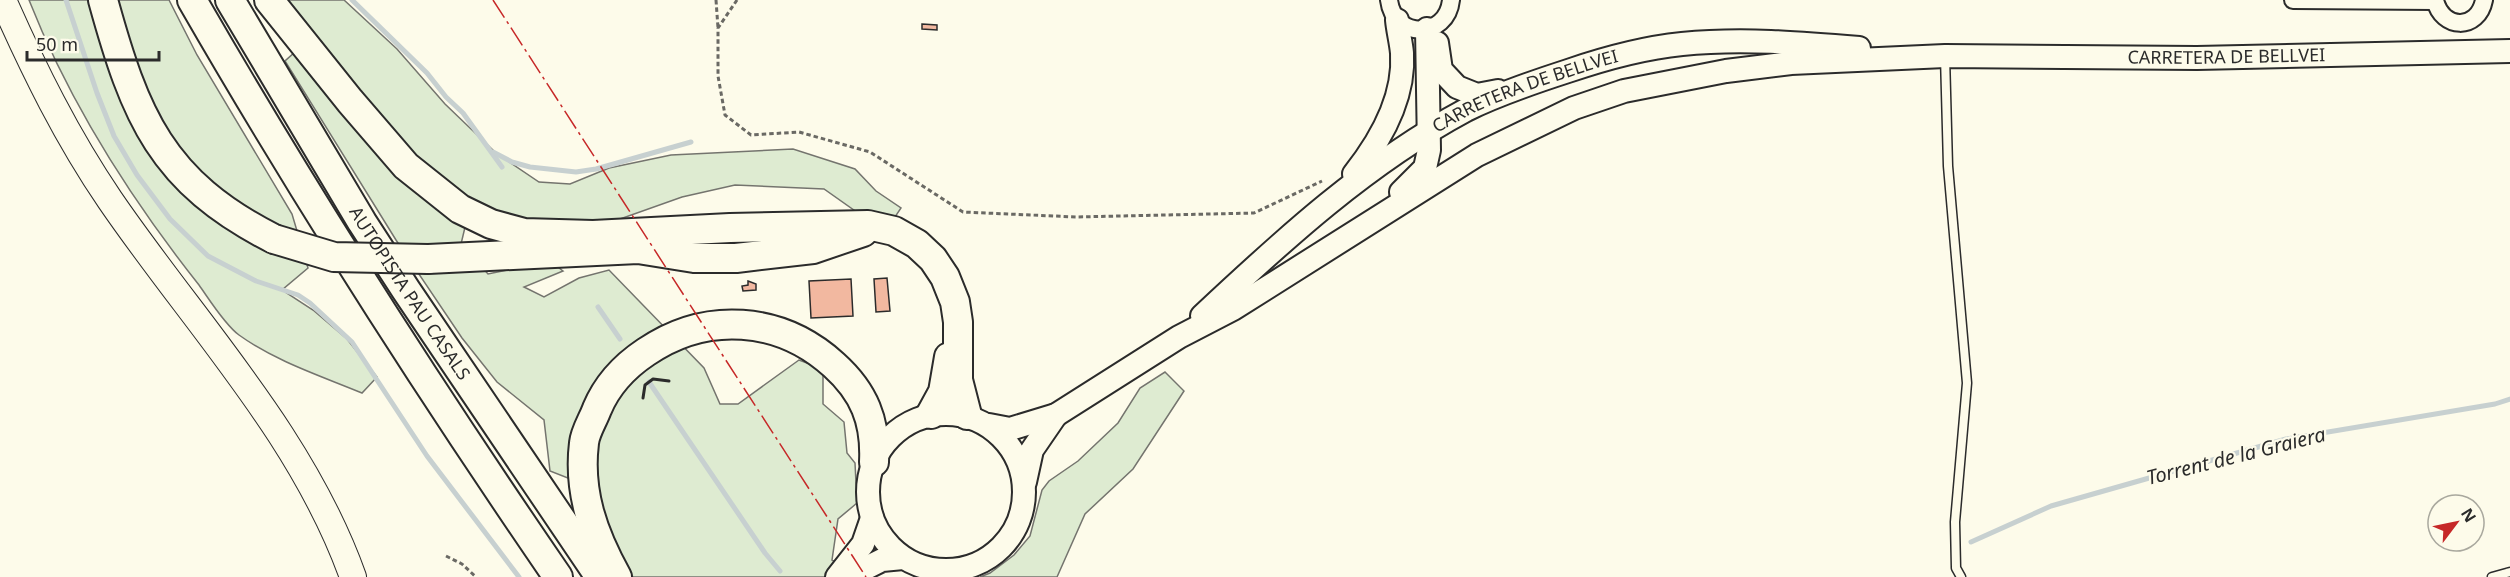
<svg xmlns="http://www.w3.org/2000/svg" width="2510" height="577" font-family="'Noto Sans',sans-serif">
  <style>
    .green { fill: #deebd1; stroke: #74746e; stroke-width: 1.5 }
    .lines { fill: none; stroke-linecap: round; stroke-linejoin: round }
    .stream { stroke: #c7d0d0; stroke-width: 5 }
    .building { fill: #f2b8a0; stroke: #2b2b2b; stroke-width: 1.5 }
    .service-casing { stroke: #2b2b2b; stroke-width: 11 }
    .minor-casing { stroke: #2b2b2b; stroke-width: 20 }
    .secondary-casing { stroke: #2b2b2b; stroke-width: 26 }
    .primary-casing { stroke: #2b2b2b; stroke-width: 28 }
    .motorway-casing { stroke: #2b2b2b; stroke-width: 32 }
    .path { stroke: #6a6964; stroke-width: 3; stroke-dasharray: 4.5 3; stroke-linecap: butt }
    .service { stroke: #fdfbea; stroke-width: 8 }
    .minor { stroke: #fdfbea; stroke-width: 16 }
    .secondary { stroke: #fdfbea; stroke-width: 22 }
    .primary { stroke: #fdfbea; stroke-width: 26 }
    .motorway { stroke: #fdfbea; stroke-width: 28 }
    .motorway-bridge-casing { stroke: #2b2b2b; stroke-width: 32; stroke-linecap: butt }
    .motorway-bridge { stroke: #fdfbea; stroke-width: 28 }
    .wall { stroke: #2b2b2b; stroke-width: 3 }
    .power { stroke: #c62828; stroke-width: 1.5; stroke-dasharray: 21 4.5 3 4.5; stroke-linecap: butt }
    .labels { text-anchor: middle; stroke-width: 4.5; stroke-linejoin: round; paint-order: stroke }
    .street-label { font-size: 18px; fill: #2b2b2b; stroke: #fdfbea }
    .water-label { font-size: 20px; font-style: italic; fill: #2b2b2b; stroke: #fdfbea }
  </style>
  <rect width="100%" height="100%" fill="#fdfbea"/>
  <!-- green -->
  <g class="green">
    <path d="M29,0H169L197,55L292,214L308,268L282,290L313,310L347,339L377,377L362,393C321,376 275,361 239,335C225,325 209,299 199,285C130,198 70,104 29,0Z"/>
    <path d="M285,0H344L397,49L445,104L496,153L539,182L570,184L609,168L671,155L793,149L855,169L876,191L901,208L893,220L861,215L824,189L735,185L682,197L606,224L466,223L461,244L488,274L550,261L563,271L524,287L544,297L579,278L609,270L704,368L720,404H738L799,360L823,369V404L844,422L847,453L855,463L857,503L838,519L832,560L861,577H633L601,518L596,489L550,471L544,420L497,382L462,338L396,240L285,61L313,36Z"/>
    <path d="M1165,372L1184,391L1133,469L1085,514L1057,577H980L990,573L1014,555L1030,536L1042,490L1049,481L1078,461L1118,423L1140,388Z"/>
  </g>
  <g class="lines">
    <!-- stream -->
    <g class="stream">
      <path d="M66,0L97,93L114,136L137,175L170,219L208,256L256,281L298,295L310,303L352,342L427,456L519,577"/>
      <path d="M352,0L427,73L446,97L463,113L502,167"/>
      <path d="M493,152L512,162L530,167L576,172L596,169L691,142"/>
      <path d="M598,307L620,339"/>
      <path d="M649,382L765,553L780,571"/>
      <path d="M1971,542L2051,506L2286,439L2495,404L2510,399"/>
    </g>
  </g>
  <!-- building -->
  <g class="building">
    <path d="M922,24L937,25V30L922,29Z"/>
    <path d="M887,278L890,311L876,312L874,279Z"/>
    <path d="M851,279L853,316L811,318L809,281Z"/>
    <path d="M748,281L756,284V290L743,291L742,286L748,285Z"/>
  </g>
  <g class="lines">
    <defs>
      <g id="service">
        <path d="M1945,56L1948,166L1967,383L1955,522L1956,568L1961,577"/>
        <path d="M2492,577L2510,572"/>
      </g>
      <g id="minor">
        <path d="M1389,0C1394,40 1447,39 1451,0"/>
        <path d="M2293,0L2435,1"/>
        <path d="M2435,0C2442,30 2478,31 2484,0"/>
      </g>
      <g id="secondary">
        <path d="M1437,43L1441,70L1457,87L1477,95L1498,91"/>
        <path d="M1354,174C1380,141 1405,97 1402,53C1401,42 1398,31 1397,20"/>
        <path d="M1401,192L1425,168L1429,150L1427,29"/>
        <path id="s1" d="M1202,316C1283,240 1367,163 1466,110C1498,94 1534,82 1568,71C1606,58 1642,48 1682,44C1741,38 1801,43 1859,48"/>
        <circle cx="946" cy="492" r="78"/>
        <path id="s2" d="M989,425L1010,429L1056,415L1179,337L1233,309L1477,155L1574,108L1624,91L1726,71L1791,63L1945,56L2197,58L2510,51"/>
        <path d="M1025,482L1032,450L1056,415"/>
        <path d="M837,577L863,544L872,518"/>
        <path d="M848,577L882,560L903,558"/>
      </g>
      <path id="primary" d="M3,0C34,70 67,137 110,200C194,323 302,434 353,577"/>
      <g id="motorway">
        <path d="M103,0C135,116 161,182 274,239"/>
        <path d="M192,0C306,198 429,389 558,577"/>
        <path id="s3" d="M230,0L362,222L406,290L600,577"/>
        <path d="M269,0L350,101L406,166L460,209L491,224L524,233L593,235L730,228L868,225L894,231L917,244L933,259L945,277L955,302L958,322V380L967,415"/>
        <path d="M428,259L638,249L694,258H736L813,249L863,232"/>
        <path d="M931,414L943,392L949,357"/>
        <path d="M617,577C593,534 578,492 584,443C585,432 593,420 597,409C607,385 625,366 646,352C706,311 780,316 834,365C864,392 876,421 874,462"/>
      </g>
    </defs>
    <!-- service casing -->
    <use href="#service" class="service-casing"/>
    <!-- minor casing -->
    <use href="#minor" class="minor-casing"/>
    <!-- secondary casing -->
    <use href="#secondary" class="secondary-casing"/>
    <!-- primary casing -->
    <use href="#primary" class="primary-casing"/>
    <!-- motorway casing -->
    <use href="#motorway" class="motorway-casing"/>
    <!-- path -->
    <g class="path">
      <path d="M716,0L718,28"/>
      <path d="M737,0L718,28V76L725,115L751,135L799,132L870,152L963,212L1076,217L1254,213L1322,181"/>
      <path d="M446,556L462,564L476,577"/>
    </g>
    <!-- service -->
    <use href="#service" class="service"/>
    <!-- minor -->
    <use href="#minor" class="minor"/>
    <!-- secondary -->
    <use href="#secondary" class="secondary"/>
    <!-- primary -->
    <use href="#primary" class="primary"/>
    <!-- motorway -->
    <use href="#motorway" class="motorway"/>
    <defs>
      <path id="motorway-bridge" d="M274,239L334,257L428,259"/>
    </defs>
    <!-- motorway-bridge casing -->
    <use href="#motorway-bridge" class="motorway-bridge-casing"/>
    <!-- motorway-bridge -->
    <use href="#motorway-bridge" class="motorway-bridge"/>
    <!-- wall -->
    <path class="wall" d="M643,398L645,385L653,379L669,381"/>
    <!-- power -->
    <path class="power" d="M493,0L866,577"/>
  </g>
  <g class="labels">
    <!-- street labels -->
    <g class="street-label">
      <text dy="6" stroke="none"><textPath href="#s2" startOffset="1330">CARRETERA DE BELLVEI</textPath></text>
      <text dy="6" stroke="none"><textPath href="#s1" startOffset="398">CARRETERA DE BELLVEI</textPath></text>
      <text dy="6" stroke="none"><textPath href="#s3" startOffset="344">AUTOPISTA PAU CASALS</textPath></text>
    </g>
    <!-- water labels -->
    <g class="water-label">
      <text transform="translate(2236 456) rotate(-14)" y="7">Torrent de la Graiera</text>
    </g>
  </g>
  <!-- north arrow -->
  <g transform="translate(2456 523) rotate(58)"><circle r="28" fill="#fdfbea" stroke="#a9a89e" stroke-width="1.5"/>
  <path d="M0-4.5L10 22L0 15L-10 22Z" fill="#c62828"/>
  <text y="-9" font-size="16" font-weight="bold" text-anchor="middle" fill="#2b2b2b">N</text>
  </g>
  <!-- scale -->
  <path d="M27 51v9h132v-9" fill="none" stroke="#2b2b2b" stroke-width="3"/>
  <text x="36" y="51" font-size="18" fill="#2b2b2b" stroke="#fdfbea" stroke-width="4.5" paint-order="stroke">50 m</text>
</svg>
